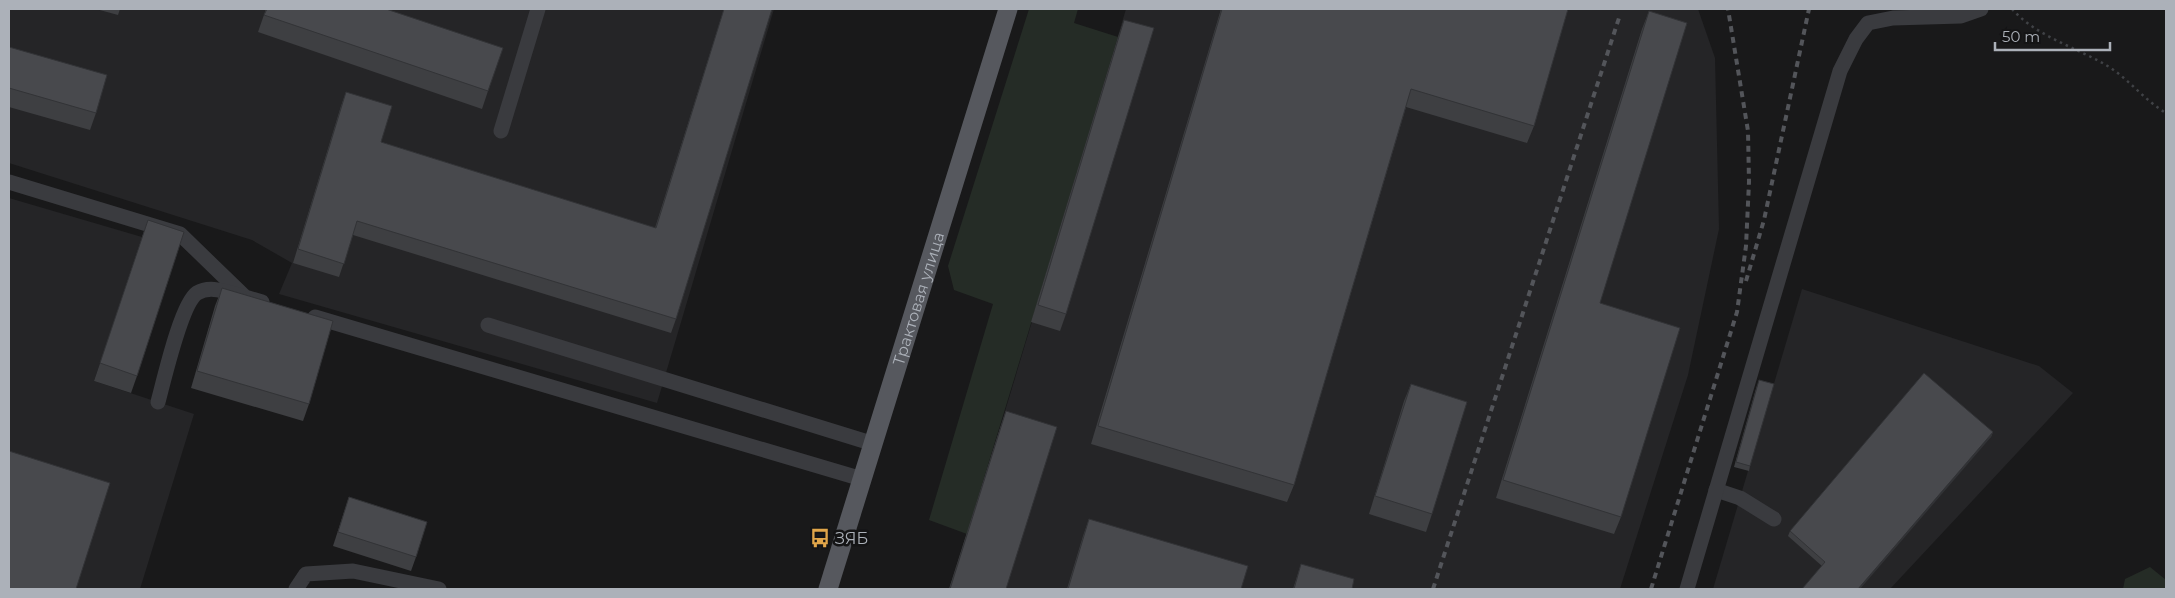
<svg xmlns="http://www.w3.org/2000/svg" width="2175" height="598" font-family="Montserrat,sans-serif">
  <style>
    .built { fill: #252527 }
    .green { fill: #252c26 }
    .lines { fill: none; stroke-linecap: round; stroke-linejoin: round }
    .path { stroke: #404246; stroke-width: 2.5; stroke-dasharray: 2.5 4; stroke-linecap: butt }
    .minor { stroke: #3a3b3f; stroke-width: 15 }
    .major { stroke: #56585e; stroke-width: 19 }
    .rail { stroke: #53555a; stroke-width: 4; stroke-dasharray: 6 5; stroke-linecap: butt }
    .wall { fill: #3e3f42 }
    .shaded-wall { fill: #323336 }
    .building { fill: #48494d; stroke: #323336 }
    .labels { text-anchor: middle; stroke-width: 5; stroke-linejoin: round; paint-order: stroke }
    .street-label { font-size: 16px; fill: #acb1b9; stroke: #141415 }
    .poi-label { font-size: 16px; fill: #acb1b9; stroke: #141415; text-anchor: start }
  </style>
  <rect width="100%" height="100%" fill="#19191a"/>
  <!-- built -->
  <g class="built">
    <path d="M9,9H774L657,403L279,294L292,263L252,240L9,163Z"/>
    <path d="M1126,9H1698L1715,58L1719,229L1688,375L1620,589H949L1000,428Z"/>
    <path d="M9,198L142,237L94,381L194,414L140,589H9Z"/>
    <path d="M1802,289L2039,366L2073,393L1890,589H1713Z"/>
  </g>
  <!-- green -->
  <g class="green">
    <path d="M1029,9H1078L1074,23L1118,37L967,534L929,520L993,304L954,290L948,266Z"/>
    <path d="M2150,567L2166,580V589H2123L2125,579Z"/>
  </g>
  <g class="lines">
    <!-- path -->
    <path class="path" d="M2012,9C2036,36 2075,47 2106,65C2128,78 2144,100 2166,113"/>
    <!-- minor -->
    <g class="minor">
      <path d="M501,131L538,9"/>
      <path d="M9,182L180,234L245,297L262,302"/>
      <path d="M315,317L862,479"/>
      <path d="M488,325L874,444"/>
      <path d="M158,402C164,380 181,304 197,293C210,285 226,292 239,295"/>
      <path d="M1716,490L1740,498L1774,519"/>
      <path d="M296,589L306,574L353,571L439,589"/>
      <path d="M1687,589L1840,71L1856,39L1868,23L1893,18L1961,16L1981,9"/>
    </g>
    <!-- major -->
    <path class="major" id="s1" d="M828,589L1008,9"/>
    <!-- rail -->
    <g class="rail">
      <path d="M1746,281L1764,220L1809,9"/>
      <path d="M1433,589L1619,18"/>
      <path d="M1651,589L1737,312L1746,246L1749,182L1748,131L1728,9"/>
    </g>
  </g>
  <!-- wall -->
  <g class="wall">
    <path d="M96,9H120L118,15Z"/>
    <path d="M266,9H386L488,91L482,109L258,32Z"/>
    <path d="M724,9H772L676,319L671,333L353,235L339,277L293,263L341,106L346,92L381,142L655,228Z"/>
    <path d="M1221,9H1568L1534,126L1527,143L1406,107L1294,485L1287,502L1091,444Z"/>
    <path d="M1649,11L1600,303L1621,517L1614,534L1496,498L1642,29Z"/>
    <path d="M1124,20L1066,314L1060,331L1031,322L1118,37Z"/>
    <path d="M9,47L96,113L90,130L9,107Z"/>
    <path d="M148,220L137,376L131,393L94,381Z"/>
    <path d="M222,288L309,404L303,421L191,388L215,306Z"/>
    <path d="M1411,384L1432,514L1426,532L1369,514L1404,401Z"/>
    <path d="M1757,385L1750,466L1749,471L1734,467Z"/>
    <path d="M1006,411V589H949L1000,428Z"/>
    <path d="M1993,432L1991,437L1822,566L1788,536L1790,531Z"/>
    <path d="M349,497L416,557L411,571L333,546Z"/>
    <path d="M1089,519L1241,589H1067L1083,536Z"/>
    <path d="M1301,564L1352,589H1293Z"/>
  </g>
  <!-- shaded-wall -->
  <path class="shaded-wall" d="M1993,432L1991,437L1860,589H1858Z"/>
  <!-- building -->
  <g class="building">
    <path d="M267,9H386L503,48L488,91L264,15Z"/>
    <path d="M724,9H772L676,319L357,221L344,264L298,249L346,92L392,106L381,142L656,228Z"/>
    <path d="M1222,9H1568L1534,126L1411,89L1294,485L1098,426Z"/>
    <path d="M1649,11L1687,23L1600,303L1680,328L1621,517L1503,480Z"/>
    <path d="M1124,20L1154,28L1066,314L1038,305Z"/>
    <path d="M9,47L107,75L96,113L9,88Z"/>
    <path d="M148,220L184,232L137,376L100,363Z"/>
    <path d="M222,288L333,321L309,404L197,371Z"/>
    <path d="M1924,373L1993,432L1858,589H1802L1825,562L1790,531Z"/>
    <path d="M1759,380L1774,384L1750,466L1736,462Z"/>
    <path d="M1411,384L1467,402L1432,514L1375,496Z"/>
    <path d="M1006,411L1057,427L1006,589H950Z"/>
    <path d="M9,451L110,483L76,589H9Z"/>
    <path d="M349,497L427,522L416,557L338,532Z"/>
    <path d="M1089,519L1248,566L1241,589H1068Z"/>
    <path d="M1301,564L1354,579L1352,589H1294Z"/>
  </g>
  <!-- icons -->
  <defs>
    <symbol id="bus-bare" viewBox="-9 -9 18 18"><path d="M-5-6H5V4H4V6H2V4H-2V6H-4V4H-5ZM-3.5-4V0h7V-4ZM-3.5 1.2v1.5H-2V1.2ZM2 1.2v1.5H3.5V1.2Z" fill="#e1a64a" stroke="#141415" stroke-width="2.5" paint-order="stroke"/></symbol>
  </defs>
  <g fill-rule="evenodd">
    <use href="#bus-bare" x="806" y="524" width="28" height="28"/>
  </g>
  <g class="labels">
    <!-- street labels -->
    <g class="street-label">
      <text dy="6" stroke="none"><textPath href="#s1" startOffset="304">Трактовая улица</textPath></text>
    </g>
    <!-- poi labels -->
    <g class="poi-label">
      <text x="835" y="544">ЗЯБ</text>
    </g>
  </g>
  <!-- border -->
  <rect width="2175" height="598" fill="none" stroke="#acb1b9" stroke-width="20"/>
  <!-- scale -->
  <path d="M1995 42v8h115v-8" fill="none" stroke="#acb1b9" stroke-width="2.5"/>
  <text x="2002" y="42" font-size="15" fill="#acb1b9" stroke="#141415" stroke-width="4" paint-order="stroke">50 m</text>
</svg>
